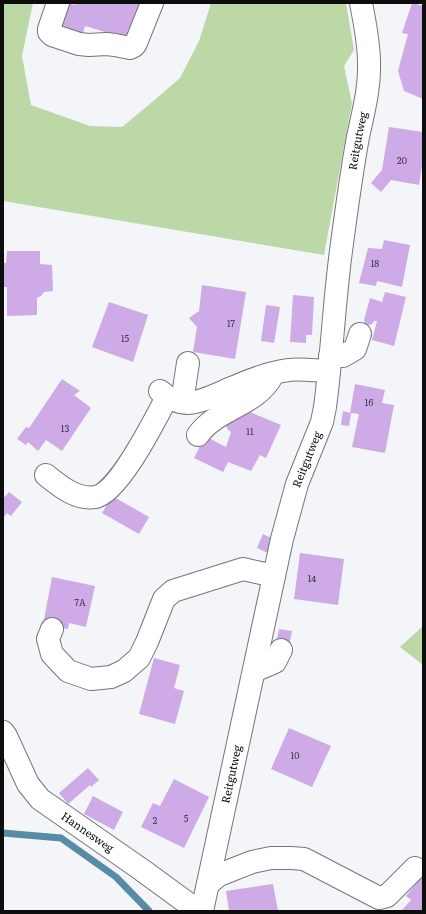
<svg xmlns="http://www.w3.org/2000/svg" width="426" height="914" font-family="Literata,serif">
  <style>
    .green { fill: #bcd8a7 }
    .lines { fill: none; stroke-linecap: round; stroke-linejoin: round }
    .stream { stroke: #568da5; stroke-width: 7 }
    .building { fill: #ceaae6 }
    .minor-casing { stroke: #747578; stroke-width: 24 }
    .minor { stroke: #fff; stroke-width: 22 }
    .labels { text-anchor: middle; stroke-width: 3; stroke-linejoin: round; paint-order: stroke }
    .number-label { font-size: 9px; fill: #3d3444 }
    .street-label { font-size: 11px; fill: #0d0d0e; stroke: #f4f5f8 }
  </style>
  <rect width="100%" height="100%" fill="#f4f5f8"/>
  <!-- green -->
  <g class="green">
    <path d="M3,3H33L22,56L31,105L90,126L122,127L151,103L180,78L199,41L211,3H346L354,50L344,66L352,103L324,255L3,201Z"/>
    <path d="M423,626V665L400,647Z"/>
  </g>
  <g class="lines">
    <!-- stream -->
    <path class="stream" d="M3,833L61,838L116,877L149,911"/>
  </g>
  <!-- building -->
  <g class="building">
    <path d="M68,3L75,5L76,3H142L132,40L85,26L82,36L58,29Z"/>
    <path d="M412,3L423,6V99L404,91L398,71L408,34L402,33Z"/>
    <path d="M389,127L423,132V160L419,185L391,180L381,192L371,183L382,170Z"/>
    <path d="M384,240L410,245L402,287L377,281L376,286L359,283L368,248L382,249Z"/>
    <path d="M7,251H40V264L52,265L53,291L44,292L41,296L37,298V315L7,316V287H3V263H6Z"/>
    <path d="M202,285L246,292L235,359L193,352L197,327L189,318L199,311Z"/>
    <path d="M385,292L406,297L394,346L372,340L377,321H374L372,324L369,325H366L365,323L364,320L370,298L382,302Z"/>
    <path d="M293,295L314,297L312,335H306V343L290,342Z"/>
    <path d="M109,302L148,315L133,362L92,347Z"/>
    <path d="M266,305L280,307L274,343L261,341Z"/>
    <path d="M62,379L80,391L74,395L91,408L62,451L46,440L38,451L28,442L26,445L17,439L26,427L29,428Z"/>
    <path d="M355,384L385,390L382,403L394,405L385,453L352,447L359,414L351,413L349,426L341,425L343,411L350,413Z"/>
    <path d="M243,409L281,425L266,458L260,455L251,471L228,462L223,472L194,458L205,436L226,447L231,432L228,430L226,426L228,420Z"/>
    <path d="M9,492L22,502L11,516L7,513L3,518V495L5,497Z"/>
    <path d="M112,496L149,517L139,534L102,513Z"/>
    <path d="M263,534L273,539L268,553L257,548Z"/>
    <path d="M300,553L344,559L338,605L294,599Z"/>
    <path d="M52,577L95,586L86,627L69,623L68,629L43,625Z"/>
    <path d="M279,629L292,631L288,651L275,649Z"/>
    <path d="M154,658L180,665L174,688L184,691L175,724L139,714Z"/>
    <path d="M289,728L331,746L312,787L271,769Z"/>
    <path d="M88,768L99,780L91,787L90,785L68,804L59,793Z"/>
    <path d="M174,779L209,797L184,848L141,827L153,803L160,806Z"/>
    <path d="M93,796L123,812L114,830L84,814Z"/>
    <path d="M423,875V911H401L411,900L406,896Z"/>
    <path d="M273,884L278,911H229L226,891Z"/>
  </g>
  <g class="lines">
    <defs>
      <g id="minor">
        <path d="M58,3L49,29V32L52,35L79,44L89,45L106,44L115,45L130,48L134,46L136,43L152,3"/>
        <path d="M330,356H343L355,349L360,334"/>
        <path d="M160,391C168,398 177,403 188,403C203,402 219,393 234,387C250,380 272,372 289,370C301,368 317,371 329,371"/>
        <path d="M182,402L188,363"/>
        <path d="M198,435C218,407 258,406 273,374"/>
        <path d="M46,475C60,486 76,500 95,497C118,494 156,418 167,397"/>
        <path d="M52,629L48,639L52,654L68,671L91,679L111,677L124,671L139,658L147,642L164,599L173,591L243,569L274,576"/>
        <path d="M254,671L275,662L281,650"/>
        <path id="s1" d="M3,732L6,736L28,784L40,799L142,870L198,911"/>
        <path d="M208,884L219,875L252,862L271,858H291L304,859L379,898L387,896L415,868"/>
        <path id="s2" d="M202,911L282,539L297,484L322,422L325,407C332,355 334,303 341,251C346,213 351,175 358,137C363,113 370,88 369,63C369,43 365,23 361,3"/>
      </g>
    </defs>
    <!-- minor casing -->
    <use href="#minor" class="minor-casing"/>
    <!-- minor -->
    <use href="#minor" class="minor"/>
  </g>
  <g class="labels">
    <!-- number labels -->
    <g class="number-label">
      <text x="402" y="164">20</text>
      <text x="375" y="267">18</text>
      <text x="231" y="327">17</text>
      <text x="125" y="342">15</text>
      <text x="369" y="406">16</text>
      <text x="65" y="432">13</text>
      <text x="250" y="435">11</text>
      <text x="312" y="582">14</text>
      <text x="80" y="606">7A</text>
      <text x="295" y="759">10</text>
      <text x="186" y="822">5</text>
      <text x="155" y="824">2</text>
    </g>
    <!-- street labels -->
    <g class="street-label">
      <text dy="4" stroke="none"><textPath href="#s2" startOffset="788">Reitgutweg</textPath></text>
      <text dy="4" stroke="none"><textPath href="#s2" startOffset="464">Reitgutweg</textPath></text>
      <text dy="4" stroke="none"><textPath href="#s2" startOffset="140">Reitgutweg</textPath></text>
      <text dy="4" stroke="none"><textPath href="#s1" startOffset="135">Hannesweg</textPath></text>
    </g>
  </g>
  <!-- border -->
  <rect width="426" height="914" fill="none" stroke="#0d0d0e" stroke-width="8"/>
</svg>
